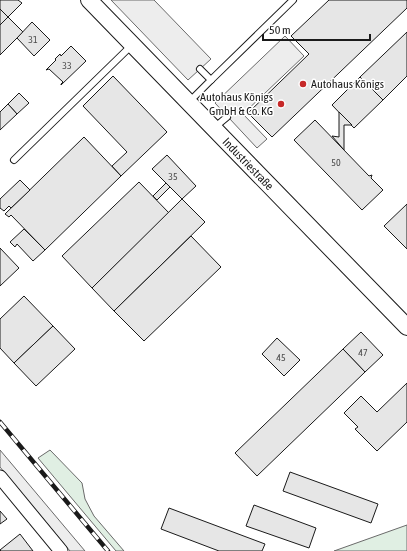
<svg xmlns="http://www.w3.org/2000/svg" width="407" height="551" font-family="'Asap Condensed',sans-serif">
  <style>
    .green { fill: #e0efe3; stroke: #6a6a6a }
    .parking { fill: #ededed; stroke: #6a6a6a }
    .building { fill: #e6e6e6; stroke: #1a1a1a }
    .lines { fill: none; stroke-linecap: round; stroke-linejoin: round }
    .service-casing { stroke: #1a1a1a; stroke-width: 8 }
    .minor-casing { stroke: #1a1a1a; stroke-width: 15 }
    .tertiary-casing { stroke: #1a1a1a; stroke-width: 18 }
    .service { stroke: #fff; stroke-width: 6 }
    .minor { stroke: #fff; stroke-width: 13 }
    .tertiary { stroke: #fff; stroke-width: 16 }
    .rail-casing { stroke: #1a1a1a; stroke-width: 4.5 }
    .rail { stroke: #fff; stroke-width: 3; stroke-dasharray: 9; stroke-linecap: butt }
    .poi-dot { fill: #c62828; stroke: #fff; stroke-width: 1.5 }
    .labels { text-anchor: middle; stroke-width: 3; stroke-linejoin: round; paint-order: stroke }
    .number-label { font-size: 10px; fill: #4d4d4d }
    .poi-label { font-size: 12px; fill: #1a1a1a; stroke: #fff; text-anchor: start }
    .street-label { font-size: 12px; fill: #1a1a1a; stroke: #fff }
  </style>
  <rect width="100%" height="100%" fill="#fff"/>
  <!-- green -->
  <g class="green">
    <path d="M50,450L82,483L85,499L94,516L124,551H116L38,458Z"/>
    <path d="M407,525V551H334Z"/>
  </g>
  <!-- parking -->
  <g class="parking">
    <path d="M111,0H154L211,59L188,80Z"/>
    <path d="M285,36L304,56L243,114L267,139L257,148L215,103Z"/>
    <path d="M0,450L85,551H70L0,467Z"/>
  </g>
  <!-- building -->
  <g class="building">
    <path d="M0,0H18L22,3L8,17L0,9Z"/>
    <path d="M329,0H407V8L272,137L248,113L309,54L291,36Z"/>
    <path d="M0,9L8,17L0,25Z"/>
    <path d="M8,17L23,32L0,55V25Z"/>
    <path d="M32,22L50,40L34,56L17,38Z"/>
    <path d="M407,32V76L383,100L360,77Z"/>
    <path d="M71,46L86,61L61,85V84L63,82L49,69L46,70L56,60L55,59L60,54L61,56Z"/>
    <path d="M113,76L167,132L121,176L112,166L127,152L83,106Z"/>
    <path d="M360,77L383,100L354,128L332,105Z"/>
    <path d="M19,93L29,103L17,114L8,104Z"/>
    <path d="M8,104L17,114L0,130V112Z"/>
    <path d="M339,112L352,125H344V150L332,136L339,137Z"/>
    <path d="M315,120L369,176L372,175L371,178L383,190L362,210L294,140Z"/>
    <path d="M84,137L121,176L45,250L11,215L9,217L5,214Z"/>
    <path d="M167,155L196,186L182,199L152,169Z"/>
    <path d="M20,180L30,190L11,208L9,206L4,211L0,208V199Z"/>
    <path d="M139,182L169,213L92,288L62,256Z"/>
    <path d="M166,183L170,187L157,200L153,196Z"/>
    <path d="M182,199L205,222L114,311L92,288Z"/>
    <path d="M407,204V249L384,226Z"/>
    <path d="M24,229L45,250L33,261L17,244L15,247L10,242Z"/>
    <path d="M191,236L221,267L144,341L114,311Z"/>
    <path d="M0,248L19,268L0,286Z"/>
    <path d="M24,296L53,326L14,363L0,348V319Z"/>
    <path d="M53,326L75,349L36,386L14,363Z"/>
    <path d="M361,332L383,355L365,372L343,349Z"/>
    <path d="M277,338L300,360L284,376L262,354Z"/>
    <path d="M343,349L365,372L257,476L235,453Z"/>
    <path d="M407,383V422L377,451L355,429L358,427L344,413L361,396L377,412Z"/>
    <path d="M290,472L378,504L371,523L283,491Z"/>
    <path d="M254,505L316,528L309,548L246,526Z"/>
    <path d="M169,508L265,544L262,551H219L161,529Z"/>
    <path d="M0,511L7,519L0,524Z"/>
    <path d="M20,534L33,551H1L0,550Z"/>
  </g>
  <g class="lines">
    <defs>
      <g id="service">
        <path d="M211,80L293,0"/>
        <path d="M190,101L211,80L200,69"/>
        <path d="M215,127L227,117"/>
        <path d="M14,160L132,45"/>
      </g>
      <path id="minor" d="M0,477L61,551"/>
      <path id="tertiary" d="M89,0L407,327"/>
    </defs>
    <!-- service casing -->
    <use href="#service" class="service-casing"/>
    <!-- minor casing -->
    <use href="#minor" class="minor-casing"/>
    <!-- tertiary casing -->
    <use href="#tertiary" class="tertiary-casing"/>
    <!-- service -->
    <use href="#service" class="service"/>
    <!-- minor -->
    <use href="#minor" class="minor"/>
    <!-- tertiary -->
    <use href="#tertiary" class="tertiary"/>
    <defs>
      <path id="rail" d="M0,422L108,551"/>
    </defs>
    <!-- rail casing -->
    <use href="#rail" class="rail-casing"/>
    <!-- rail -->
    <use href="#rail" class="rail"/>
  </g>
  <!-- markers -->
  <g class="poi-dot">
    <circle cx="303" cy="84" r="4"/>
    <circle cx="281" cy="104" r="4"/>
  </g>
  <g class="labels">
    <!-- number labels -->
    <g class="number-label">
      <text x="33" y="43">31</text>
      <text x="67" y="69">33</text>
      <text x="336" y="166">50</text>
      <text x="173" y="180">35</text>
      <text x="363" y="356">47</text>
      <text x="281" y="361">45</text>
    </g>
    <!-- poi labels -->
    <g class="poi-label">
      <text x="311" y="88">Autohaus Königs</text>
      <text x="273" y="101" text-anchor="end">Autohaus Königs<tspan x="273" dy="14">GmbH &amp; Co. KG</tspan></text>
    </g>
    <!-- street labels -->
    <g class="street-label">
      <text transform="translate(248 164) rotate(46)" y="4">Industriestraße</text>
    </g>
  </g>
  <!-- scale -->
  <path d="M263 34v6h107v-6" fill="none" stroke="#1a1a1a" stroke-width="2"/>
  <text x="269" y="34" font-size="12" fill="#1a1a1a" stroke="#ffffff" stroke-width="3" paint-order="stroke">50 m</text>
</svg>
